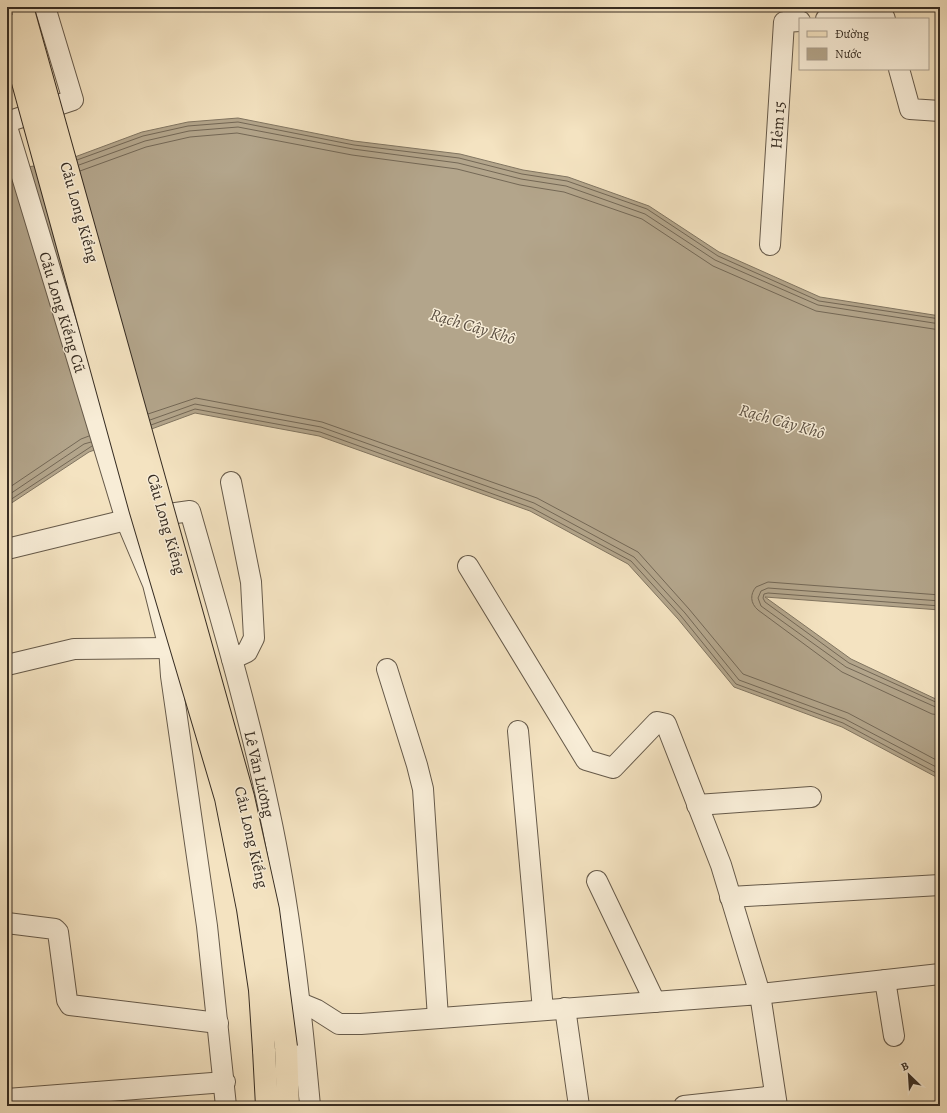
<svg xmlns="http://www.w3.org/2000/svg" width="947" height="1113" font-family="Alegreya,serif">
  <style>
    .water { fill: #b3a58b; stroke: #817561 }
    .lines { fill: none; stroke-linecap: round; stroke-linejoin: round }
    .shore { stroke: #746856; stroke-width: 1 }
    .minor-casing { stroke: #665a4a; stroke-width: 22 }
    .major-casing { stroke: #362c22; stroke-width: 24 }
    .minor { stroke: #f8edd7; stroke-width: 20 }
    .major { stroke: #f4e3c1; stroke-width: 22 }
    .major-bridge-casing { stroke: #362c22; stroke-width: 24; stroke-linecap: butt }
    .major-bridge { stroke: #f4e3c1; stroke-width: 22 }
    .labels { text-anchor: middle; stroke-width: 3; stroke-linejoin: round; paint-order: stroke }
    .street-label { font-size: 16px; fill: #362c22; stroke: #f8edd7 }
    .water-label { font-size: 17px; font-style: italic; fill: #5c5042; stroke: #f8edd7 }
  </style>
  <rect width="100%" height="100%" fill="#f4e3c1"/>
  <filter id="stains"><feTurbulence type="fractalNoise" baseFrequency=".005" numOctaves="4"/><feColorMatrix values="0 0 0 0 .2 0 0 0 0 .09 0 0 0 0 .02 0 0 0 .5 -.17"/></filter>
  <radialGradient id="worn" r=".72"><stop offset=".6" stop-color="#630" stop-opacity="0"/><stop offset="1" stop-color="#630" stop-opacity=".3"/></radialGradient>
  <!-- water -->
  <path class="water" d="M238,118L354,141L460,154L523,170L568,177L649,206L719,252L820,297L940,316V610L765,597L851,659L940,701V779L842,727L734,687L678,619L628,564L530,511L319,436L195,413L89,452L7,506V170L34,166L72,158L142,132L188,122Z"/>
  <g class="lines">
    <!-- shore -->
    <g class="shore">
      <path d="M77,160L143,136L188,126L238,122L354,145L459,158L522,174L567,181L647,209L718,256L819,301L940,319"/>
      <path d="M79,165L145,141L189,131L238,127L353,149L458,163L521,179L566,186L645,214L715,260L818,305L940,324"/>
      <path d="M80,171L146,147L190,137L237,133L352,155L457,169L520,185L564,192L642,219L713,266L816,311L940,330"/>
      <path d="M148,414L196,398L322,422L537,498L638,552L689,609L743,674L848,713L940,762"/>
      <path d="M150,420L195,404L321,427L534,503L634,557L685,613L739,680L845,719L940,769"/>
      <path d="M151,425L195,409L320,432L532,508L631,561L681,616L736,684L843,723L940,775"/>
      <path d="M7,489L81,439L89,436"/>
      <path d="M7,496L84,444L91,442"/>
      <path d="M7,502L92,446"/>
      <path d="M940,595L768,582L756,587C750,594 750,603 758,610L842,672L932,714L940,715"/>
      <path d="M940,601L768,588L761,591L758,598L761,606L846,667L940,709"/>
      <path d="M940,606L768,593L764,594L763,598L765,602L849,663L940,704"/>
    </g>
    <defs>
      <g id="minor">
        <path d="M826,19L883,15L885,19"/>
        <path d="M899,69L910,109L940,111"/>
        <path d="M7,122L73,100L45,7"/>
        <path d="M7,127L126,520L153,584L169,648L171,676L207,926L226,1106"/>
        <path d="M770,245L784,22L800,21"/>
        <path d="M231,482L251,582L254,638L247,652L232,659"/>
        <path d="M7,549L126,520L190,511C218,610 248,709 269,810C290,907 301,1007 310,1106"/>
        <path d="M468,566L586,760L613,768L657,722L666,724L721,865L760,994L940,974"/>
        <path d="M7,665L74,649L169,648"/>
        <path d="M387,669L417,765L423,789L438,1018"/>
        <path d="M518,731L543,1010"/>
        <path d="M697,805L811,797"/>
        <path d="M597,881L655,1002"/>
        <path d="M730,897L940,885"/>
        <path d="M7,923L55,929L58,932L67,1000L70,1005L218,1023"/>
        <path d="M885,980L894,1036"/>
        <path d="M300,1003L317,1010L339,1024H361L760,994L777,1106"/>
        <path d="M565,1008L579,1106"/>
        <path d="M7,1099L225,1082"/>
        <path d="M684,1106L775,1096"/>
      </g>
      <g id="major">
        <path d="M286,1047L288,1106"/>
        <path d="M264,1050L267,1106"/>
      </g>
    </defs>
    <!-- minor casing -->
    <use href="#minor" class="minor-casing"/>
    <!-- major casing -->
    <use href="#major" class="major-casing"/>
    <!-- minor -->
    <use href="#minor" class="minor"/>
    <!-- major -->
    <use href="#major" class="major"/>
    <defs>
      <g id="major-bridge">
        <path d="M22,7L243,797L268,910L286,1047"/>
        <path d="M7,24L140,508L226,798L248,909L260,990L264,1050"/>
      </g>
    </defs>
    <!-- major-bridge casing -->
    <use href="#major-bridge" class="major-bridge-casing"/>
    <!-- major-bridge -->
    <use href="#major-bridge" class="major-bridge"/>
  </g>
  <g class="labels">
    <!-- street labels -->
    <g class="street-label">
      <text transform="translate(777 125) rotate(-86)" y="6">Hẻm 15</text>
      <text transform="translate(80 212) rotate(74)" y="6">Cầu Long Kiểng</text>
      <text transform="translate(63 312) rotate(73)" y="6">Cầu Long Kiểng Cũ</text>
      <text transform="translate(167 524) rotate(74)" y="6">Cầu Long Kiểng</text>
      <text transform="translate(260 774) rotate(77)" y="6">Lê Văn Lương</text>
      <text transform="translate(252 837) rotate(77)" y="6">Cầu Long Kiểng</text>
    </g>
    <!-- water labels -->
    <g class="water-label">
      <text transform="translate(473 326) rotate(17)" y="6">Rạch Cây Khô</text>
      <text transform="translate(782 421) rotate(16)" y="6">Rạch Cây Khô</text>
    </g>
  </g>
  <!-- margin -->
  <rect width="947" height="1113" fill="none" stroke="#f4e3c1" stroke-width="24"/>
  <rect x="8" y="8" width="931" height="1097" fill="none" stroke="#362c22" stroke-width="2"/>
  <rect x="12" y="12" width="923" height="1089" fill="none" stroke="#362c22"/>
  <!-- legend -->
  <rect x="799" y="18" width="130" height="52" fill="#f8edd7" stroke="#aaa08f"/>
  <rect x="807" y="31" width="20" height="6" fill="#f4e3c1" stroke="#aaa08f"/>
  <text x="835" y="38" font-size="12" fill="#362c22">Đường</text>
  <rect x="807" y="48" width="20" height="12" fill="#b3a58b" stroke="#aaa08f"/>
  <text x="835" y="58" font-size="12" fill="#362c22">Nước</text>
  <!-- north arrow -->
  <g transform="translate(909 1075) rotate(335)" stroke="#f8edd7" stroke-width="3" paint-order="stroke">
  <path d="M0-3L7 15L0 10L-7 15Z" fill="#362c22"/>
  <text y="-6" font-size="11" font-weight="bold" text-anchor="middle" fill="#362c22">B</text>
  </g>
  <rect width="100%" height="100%" filter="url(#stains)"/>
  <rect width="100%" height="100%" fill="url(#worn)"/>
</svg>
